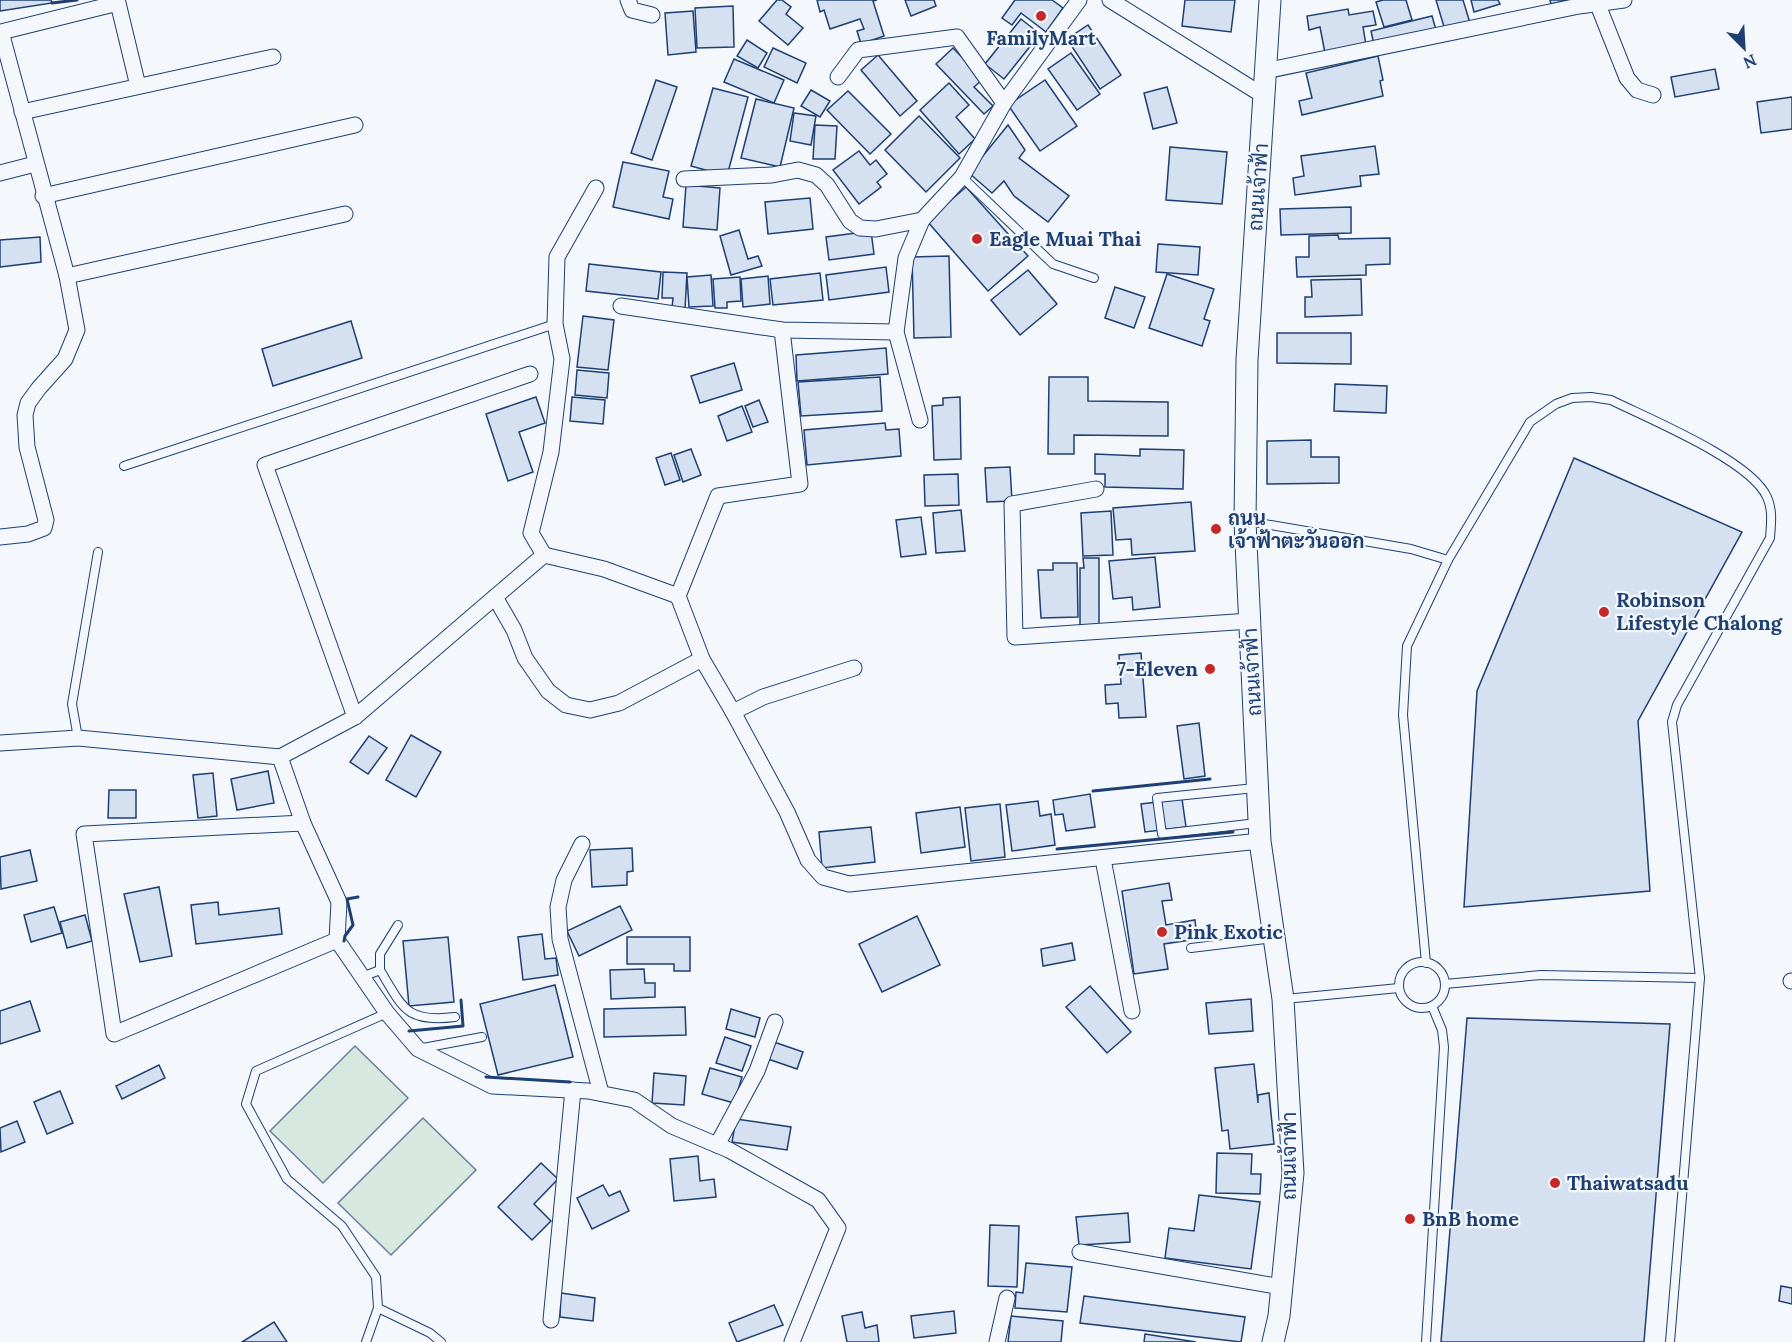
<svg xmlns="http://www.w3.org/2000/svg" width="1792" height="1342" font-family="Lora,Sarabun,serif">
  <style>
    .green { fill: #d7e8df; stroke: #687fa3; stroke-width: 1.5 }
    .building { fill: #d5e0f0; stroke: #1d3f73; stroke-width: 1.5 }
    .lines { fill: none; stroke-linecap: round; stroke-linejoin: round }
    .service-casing { stroke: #1d3f73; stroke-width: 10 }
    .minor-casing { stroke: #1d3f73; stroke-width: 17 }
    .secondary-casing { stroke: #1d3f73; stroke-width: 23 }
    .service { stroke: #f4f7fb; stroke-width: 8 }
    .minor { stroke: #f4f7fb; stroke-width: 15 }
    .secondary { stroke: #f4f7fb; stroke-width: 21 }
    .wall { stroke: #1d3f73; stroke-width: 3 }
    .poi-dot { fill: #c62828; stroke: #f4f7fb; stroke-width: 2 }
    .labels { text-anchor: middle; stroke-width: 4.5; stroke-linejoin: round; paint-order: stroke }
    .poi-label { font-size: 20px; font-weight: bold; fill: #1d3f73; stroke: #f4f7fb; text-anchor: start }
    .street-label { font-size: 20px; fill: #1d3f73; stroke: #f4f7fb }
  </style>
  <rect width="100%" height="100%" fill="#f4f7fb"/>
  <!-- green -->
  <g class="green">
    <path d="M355,1046L408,1098L323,1183L270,1131Z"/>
    <path d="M423,1118L476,1170L391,1255L338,1203Z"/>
  </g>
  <!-- building -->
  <g class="building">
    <path d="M0,0H51L52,3L0,11Z"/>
    <path d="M777,0H782L791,7L786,14L803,28L788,45L759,21Z"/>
    <path d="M817,0H877L873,1L884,36L861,44L857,31L864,29L860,19L830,29L824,10L820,12Z"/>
    <path d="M905,0H934L936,6L911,16Z"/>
    <path d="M1015,0H1052L1063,8L1046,32L1021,13L1012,25L1002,18Z"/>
    <path d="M1185,0H1235L1231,32L1182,26Z"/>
    <path d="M1383,0H1406L1412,20L1384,27L1376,2Z"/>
    <path d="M1436,0H1463L1470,23L1445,30Z"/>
    <path d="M1471,0H1498L1500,4L1474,12Z"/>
    <path d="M1550,0H1569L1551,4Z"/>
    <path d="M733,6L734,47L697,48L695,8Z"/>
    <path d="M1348,9L1349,15L1373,11L1376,25L1363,27L1366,45L1325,53L1320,27L1309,30L1307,16Z"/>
    <path d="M693,11L696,52L668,55L665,13Z"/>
    <path d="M1432,16L1436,30L1374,45L1371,31Z"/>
    <path d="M1021,19L1040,34L1004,79L985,64Z"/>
    <path d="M1088,25L1121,75L1100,89L1067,39Z"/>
    <path d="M747,40L767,53L758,68L737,56Z"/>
    <path d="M773,48L806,63L797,83L764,67Z"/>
    <path d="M953,48L983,79L974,87L993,106L984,114L936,64Z"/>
    <path d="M1071,53L1100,94L1077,110L1048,69Z"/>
    <path d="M878,55L917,101L900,116L861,70Z"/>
    <path d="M1378,56L1383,80L1380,81L1383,96L1302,115L1299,101L1312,98L1306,73Z"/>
    <path d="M734,59L784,80L774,103L724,82Z"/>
    <path d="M1715,69L1719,89L1675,97L1671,77Z"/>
    <path d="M656,80L677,87L652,160L631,153Z"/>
    <path d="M1045,80L1077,126L1040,151L1008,105Z"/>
    <path d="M949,83L969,105L956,117L975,139L959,154L920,110Z"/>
    <path d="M1167,87L1177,123L1153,129L1144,93Z"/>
    <path d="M713,88L748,97L727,176L691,166Z"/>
    <path d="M811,90L830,101L820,117L801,106Z"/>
    <path d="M848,91L891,134L870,154L827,110Z"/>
    <path d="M1792,97V129L1761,133L1757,102Z"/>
    <path d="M756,99L794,108L780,167L741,158Z"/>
    <path d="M794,113L816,116L811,145L790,141Z"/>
    <path d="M919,116L960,158L926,192L885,150Z"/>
    <path d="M815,125L837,126L835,159H813Z"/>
    <path d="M1008,125L1025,150L1019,158L1069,196L1048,222L1014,196L1004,181L992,193L969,173Z"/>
    <path d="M1375,146L1379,174L1360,176L1361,186L1295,195L1293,178L1304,176L1301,156Z"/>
    <path d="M1170,147L1227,152L1222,204L1166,200Z"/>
    <path d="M859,151L870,165L876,160L887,174L877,182L881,187L859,204L833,170Z"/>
    <path d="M623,162L669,171L663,197L673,199L669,219L613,207Z"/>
    <path d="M686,185L720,188L717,230L683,227Z"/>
    <path d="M966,187L1028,256L988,291L927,221Z"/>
    <path d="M810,198L813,229L768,234L765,202Z"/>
    <path d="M1351,207V233L1281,235L1280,209Z"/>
    <path d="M739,230L748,259L758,256L762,266L731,275L720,236Z"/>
    <path d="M871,231L874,254L829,260L826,237Z"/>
    <path d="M1338,235L1339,239L1390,238V264L1366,265V275L1297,277L1296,257H1309V236Z"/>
    <path d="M40,237L41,262L0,267V240Z"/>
    <path d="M1158,244L1200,247L1198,275L1156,272Z"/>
    <path d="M949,256L951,337L914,338L912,257Z"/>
    <path d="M589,264L661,272L658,299L586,291Z"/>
    <path d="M886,267L889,292L829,300L826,275Z"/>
    <path d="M1028,270L1057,304L1020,335L991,300Z"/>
    <path d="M663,272L687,273L685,309L672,308L673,298H662Z"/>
    <path d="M820,273L823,300L773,305L770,279Z"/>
    <path d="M1167,274L1214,289L1204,319L1210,321L1202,346L1149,328Z"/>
    <path d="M711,275L713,306L689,307L687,277Z"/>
    <path d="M768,276L770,304L743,307L741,279Z"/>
    <path d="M740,277L741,301L727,302V308H715L713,279Z"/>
    <path d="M1361,279L1362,315L1305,317V297H1312L1311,280Z"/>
    <path d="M1115,287L1145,297L1134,328L1105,318Z"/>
    <path d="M583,316L614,320L608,370L577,367Z"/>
    <path d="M351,321L362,358L273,386L262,349Z"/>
    <path d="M1277,333H1351V364L1277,363Z"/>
    <path d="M886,348L888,374L797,381L796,355Z"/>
    <path d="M734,363L742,390L700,403L691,376Z"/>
    <path d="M577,370L609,373L607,398L575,395Z"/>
    <path d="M880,377L882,411L801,416L798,382Z"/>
    <path d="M1049,377H1088V401L1168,402V436L1074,435V454H1048Z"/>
    <path d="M1335,384L1387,386L1386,413L1334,411Z"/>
    <path d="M536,397L545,423L519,432L533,472L508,481L486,414Z"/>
    <path d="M572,397L605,400L603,424L570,421Z"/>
    <path d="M960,397L961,459L934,460L932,406L943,405V398Z"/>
    <path d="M759,400L768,422L753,427L745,406Z"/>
    <path d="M742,406L752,432L727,441L718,416Z"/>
    <path d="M885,423L886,430L899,429L901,456L807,465L804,430Z"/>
    <path d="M1311,440V457H1339V483L1267,484V441Z"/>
    <path d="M691,449L701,475L683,482L674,455Z"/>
    <path d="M1140,449L1184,450L1183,489L1105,487V474H1095V454L1140,456Z"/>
    <path d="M671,453L680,480L665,485L656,458Z"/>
    <path d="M1574,458L1742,532L1638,721L1650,891L1464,907L1477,691Z"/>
    <path d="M1010,467L1012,501L987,502L985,468Z"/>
    <path d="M958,474L959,505L925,506L924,475Z"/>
    <path d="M1191,502L1195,551L1132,555L1131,539L1116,540L1113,508Z"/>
    <path d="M961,510L965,551L936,553L933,513Z"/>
    <path d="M1111,511L1113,555L1083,556L1081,513Z"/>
    <path d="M921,517L926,554L901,557L896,520Z"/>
    <path d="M1155,557L1160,607L1133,610L1132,597L1113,599L1109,561Z"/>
    <path d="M1083,558H1099V629H1080V568H1084Z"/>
    <path d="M1053,563H1077L1078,617L1041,618L1038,570H1053Z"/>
    <path d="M1141,653L1146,717L1119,718L1118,703L1106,704L1105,685L1121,684L1119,655Z"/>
    <path d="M1199,723L1205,776L1184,779L1177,726Z"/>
    <path d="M411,735L441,752L416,797L386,780Z"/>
    <path d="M369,736L387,748L368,774L350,762Z"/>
    <path d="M268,771L274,803L237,810L231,779Z"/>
    <path d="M213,773L217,816L198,818L193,775Z"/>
    <path d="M109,790H136V818H108Z"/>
    <path d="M1090,794L1095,827L1066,831L1063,814L1055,815L1053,800Z"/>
    <path d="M1182,799L1186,827L1145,832L1141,804Z"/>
    <path d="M1038,801L1040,816L1051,814L1055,845L1012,851L1006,805Z"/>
    <path d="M1000,804L1005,857L971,861L965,808Z"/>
    <path d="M960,807L965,847L921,853L916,813Z"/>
    <path d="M871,827L875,862L822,868L819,832Z"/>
    <path d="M632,848L633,871L627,872V885L592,887L590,850Z"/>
    <path d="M30,850L37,881L1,889L0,857Z"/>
    <path d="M1169,883L1172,900L1162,901L1166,925L1195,920L1197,939L1164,944L1168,969L1134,974L1122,891Z"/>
    <path d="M159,887L172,956L140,962L124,894Z"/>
    <path d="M218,902L219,915L279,908L282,934L196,944L191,905Z"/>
    <path d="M620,906L632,930L579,956L567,931Z"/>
    <path d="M54,907L62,933L31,942L24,915Z"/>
    <path d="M85,915L92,941L67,948L60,922Z"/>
    <path d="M917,916L940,965L882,992L859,944Z"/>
    <path d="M542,934L545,959L556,958L558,975L523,980L518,937Z"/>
    <path d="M448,937L454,1002L409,1006L403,941Z"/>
    <path d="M627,937H690V971H674V964H627Z"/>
    <path d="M1072,943L1075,960L1043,966L1041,949Z"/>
    <path d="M644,969L645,983H655V997L611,999L610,970Z"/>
    <path d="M555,985L573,1057L498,1075L480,1004Z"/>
    <path d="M1090,986L1131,1032L1107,1053L1066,1007Z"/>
    <path d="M1251,999L1253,1031L1209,1034L1206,1003Z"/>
    <path d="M30,1001L40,1031L0,1044V1011Z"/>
    <path d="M685,1007L686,1035L604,1037V1009Z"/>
    <path d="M731,1009L760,1018L755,1037L726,1029Z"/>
    <path d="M1467,1018L1670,1024L1644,1342H1441Z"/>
    <path d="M725,1037L751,1046L742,1071L716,1063Z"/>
    <path d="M771,1041L803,1052L797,1069L765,1058Z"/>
    <path d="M1254,1064L1258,1103V1095L1269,1093L1274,1144L1230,1149L1228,1130L1222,1131L1215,1068Z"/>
    <path d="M159,1065L165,1078L122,1099L116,1086Z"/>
    <path d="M710,1068L742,1077L734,1103L702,1094Z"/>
    <path d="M654,1073L686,1076L684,1105L652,1103Z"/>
    <path d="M60,1091L73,1123L47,1134L34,1102Z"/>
    <path d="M736,1119L791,1127L787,1150L732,1142Z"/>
    <path d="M17,1121L25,1142L1,1152L0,1128Z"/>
    <path d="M1217,1153L1252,1154L1251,1174H1261L1260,1194L1216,1193Z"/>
    <path d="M698,1156L700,1181L714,1179L716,1197L674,1201L670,1159Z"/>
    <path d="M541,1163L558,1179L534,1204L551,1221L532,1240L498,1207Z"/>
    <path d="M603,1185L609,1196L620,1191L629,1211L592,1229L577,1198Z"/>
    <path d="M1199,1195L1260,1202L1251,1269L1165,1258L1169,1228L1194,1231Z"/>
    <path d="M1128,1213L1130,1242L1079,1245L1076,1217Z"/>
    <path d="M990,1225L1019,1226L1017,1287L988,1286Z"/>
    <path d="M1026,1263L1072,1267L1067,1312L1015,1308L1016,1292L1023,1293Z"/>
    <path d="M1781,1286L1792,1288V1304L1779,1301Z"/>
    <path d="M561,1293L595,1298L593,1321L560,1317Z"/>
    <path d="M1084,1296L1245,1317L1241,1342L1080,1323Z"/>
    <path d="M774,1305L783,1325L737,1342L729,1323Z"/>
    <path d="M954,1311L956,1333L914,1338L911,1316Z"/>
    <path d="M862,1312L865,1328L877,1325L879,1342H847L842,1316Z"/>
    <path d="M1011,1316L1063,1321L1061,1342H1008Z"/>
    <path d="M274,1322L287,1342H242Z"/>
    <path d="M1145,1334L1196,1342H1144Z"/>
  </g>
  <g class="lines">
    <defs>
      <g id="service">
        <path d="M962,177L1053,264L1094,278"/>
        <path d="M124,466L555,324"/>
        <path d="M1247,521L1411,549L1448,560"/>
        <path d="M78,738L72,704L98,552"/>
        <path d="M1255,788L1157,798L1162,834L1257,823"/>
        <path d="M1191,948L1273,938"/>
        <circle cx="1422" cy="985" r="23"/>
        <path d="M1426,963L1403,715L1407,646L1448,560L1530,422L1556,404L1572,398L1591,397L1611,400C1649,419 1750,460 1767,497C1773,510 1771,524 1770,538L1677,705L1672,722L1700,978L1670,1342"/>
        <path d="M380,970C403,1008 406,1023 455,1017"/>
        <path d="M362,977L380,970V954L398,925"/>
        <path d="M1445,984L1541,975L1700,978"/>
        <path d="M1285,999L1399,988"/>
        <path d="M387,1013L256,1071L246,1104L287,1179L342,1226L376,1277L378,1308L430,1333L441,1342"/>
        <path d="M423,1048L482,1037"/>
        <path d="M366,1342L378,1308"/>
        <path d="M1426,1342L1444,1047L1442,1030L1432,1006"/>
      </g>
      <g id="minor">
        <path d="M628,0L632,10L652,15"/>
        <path d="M1110,0L1264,96"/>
        <path d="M1596,0L1627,78L1637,90L1653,95"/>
        <path d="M1265,71L1579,6L1624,0"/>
        <path d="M838,77L858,50L957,37L1004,103"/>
        <path d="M22,112L273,57"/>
        <path d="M0,173L35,164"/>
        <path d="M684,179L772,175L798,170L816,175L827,185L850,221L860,228L876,229L922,220"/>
        <path d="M43,196L355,125"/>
        <path d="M67,276L345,214"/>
        <path d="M621,306L782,330L896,332"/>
        <path d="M782,330L800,484L718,496L678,596L702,659L733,712L763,697L854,668"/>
        <path d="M920,420L896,332L906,258L922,220L962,177L1004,103L1079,0"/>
        <path d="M1096,489L1012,504L1015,637L1250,621"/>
        <path d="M0,537L28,534L44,528L46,520L27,447L25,415L28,403L39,388L65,359L77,330L67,276L1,32L118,3L138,86"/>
        <path d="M544,555L531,533L551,452L562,359L555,324L557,257L596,188"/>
        <path d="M495,597L514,630L525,658L548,691L566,705L590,710L619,703L702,659"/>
        <path d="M733,712L787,812L808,860L823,877L849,884L1260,841"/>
        <path d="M355,717L265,465L530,374"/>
        <path d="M0,743L78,738L280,757L355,717L544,555L604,569L678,596"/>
        <path d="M280,757L303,823L339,902L337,940L387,1013L418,1049L492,1086L588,1091L634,1100L672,1126L729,1150L818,1200L838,1228L792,1342"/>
        <path d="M303,823L84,834L114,1034L337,940"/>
        <path d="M582,844L564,880L558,907L560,939L601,1093"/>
        <path d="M1103,859L1132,1011"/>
        <path d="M1791,981H1792"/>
        <path d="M717,1145L757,1071L775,1022"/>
        <path d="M1080,1252L1282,1287"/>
        <path d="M551,1320L573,1090"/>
        <path d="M997,1342L1007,1298"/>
      </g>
      <path id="secondary" d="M1270,0L1247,360L1245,521L1260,841L1283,999L1293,1173L1279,1316L1273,1342"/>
    </defs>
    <!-- service casing -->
    <use href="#service" class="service-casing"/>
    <!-- minor casing -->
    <use href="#minor" class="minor-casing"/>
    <!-- secondary casing -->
    <use href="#secondary" class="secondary-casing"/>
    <!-- service -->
    <use href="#service" class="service"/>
    <!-- minor -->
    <use href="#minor" class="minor"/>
    <!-- secondary -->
    <use href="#secondary" class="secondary"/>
    <!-- wall -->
    <g class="wall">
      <path d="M52,3L77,0"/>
      <path d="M1093,791L1210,779"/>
      <path d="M1057,849L1233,832"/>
      <path d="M344,941L345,936L353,925L347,899L358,897"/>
      <path d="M409,1031L463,1026L461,1000"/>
      <path d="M486,1077L570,1082"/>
    </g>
  </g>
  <!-- markers -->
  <g class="poi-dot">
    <circle cx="1041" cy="16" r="6"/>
    <circle cx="977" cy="239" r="6"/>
    <circle cx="1216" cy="529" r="6"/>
    <circle cx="1604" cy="612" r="6"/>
    <circle cx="1210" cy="669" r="6"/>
    <circle cx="1162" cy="932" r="6"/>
    <circle cx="1555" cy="1183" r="6"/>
    <circle cx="1410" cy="1219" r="6"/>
  </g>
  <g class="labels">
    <!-- poi labels -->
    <g class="poi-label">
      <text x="1041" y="45" text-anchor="middle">FamilyMart</text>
      <text x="989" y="246">Eagle Muai Thai</text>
      <text x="1228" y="525">ถนน<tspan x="1228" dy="23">เจ้าฟ้าตะวันออก</tspan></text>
      <text x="1616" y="607">Robinson<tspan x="1616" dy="23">Lifestyle Chalong</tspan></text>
      <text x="1198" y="676" text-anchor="end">7-Eleven</text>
      <text x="1174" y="939">Pink Exotic</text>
      <text x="1567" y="1190">Thaiwatsadu</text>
      <text x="1422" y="1226">BnB home</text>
    </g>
    <!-- street labels -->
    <g class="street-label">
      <text transform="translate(1258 187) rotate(-86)" y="7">ถนนเจ้าฟ้า</text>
      <text transform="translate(1252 672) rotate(-93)" y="7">ถนนเจ้าฟ้า</text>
      <text transform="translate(1289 1156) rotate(-90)" y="7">ถนนเจ้าฟ้า</text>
    </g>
  </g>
  <!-- north arrow -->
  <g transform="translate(1744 48) rotate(156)" stroke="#f4f7fb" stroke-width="4.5" paint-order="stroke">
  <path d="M0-4.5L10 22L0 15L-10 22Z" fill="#1d3f73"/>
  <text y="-9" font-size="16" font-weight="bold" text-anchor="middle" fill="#1d3f73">N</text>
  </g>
</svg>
